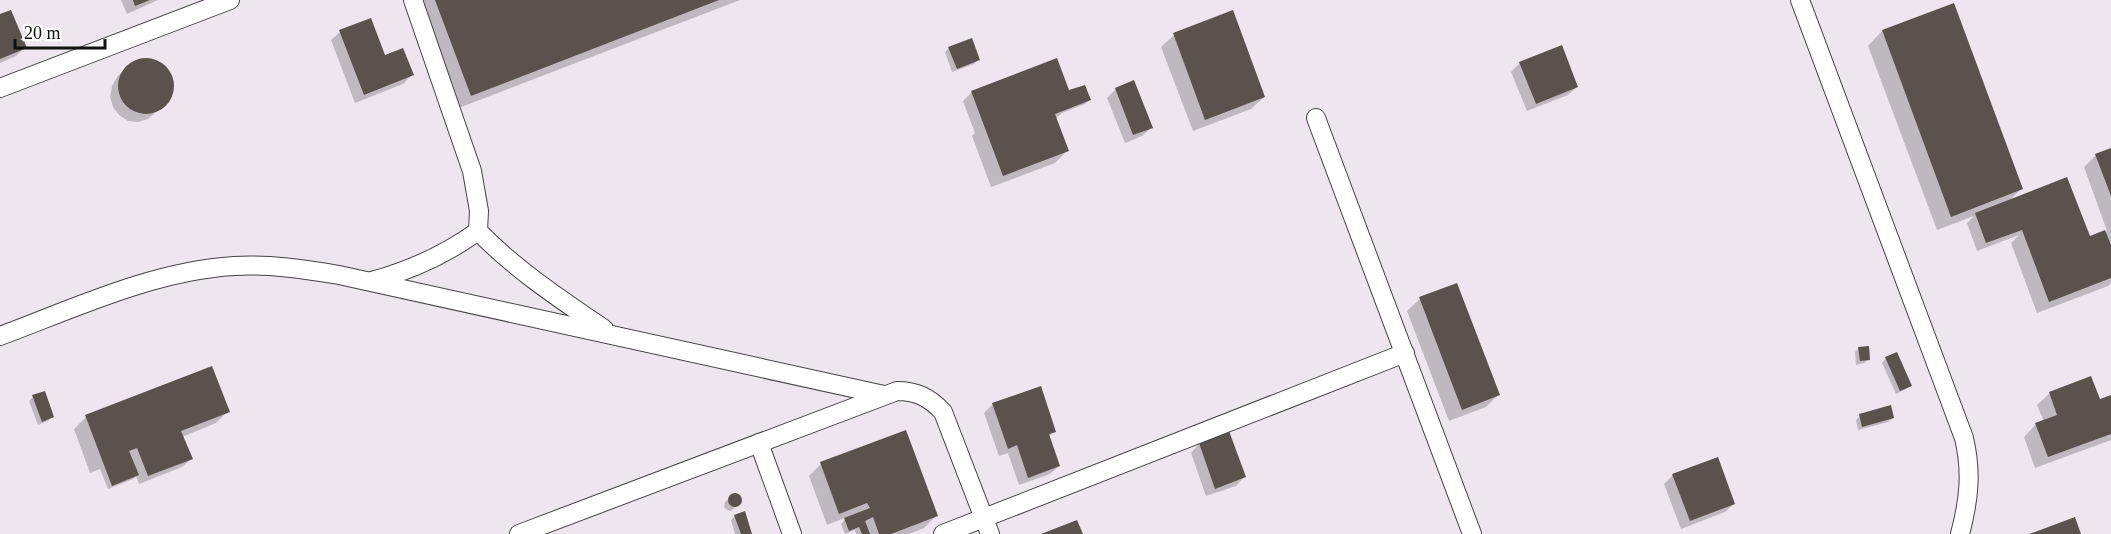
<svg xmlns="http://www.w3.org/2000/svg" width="2111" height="534" font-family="'Times New Roman',serif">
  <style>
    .industrial { fill: #eee6ef }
    .shadow { fill: #0003 }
    .building { fill: #5a524d }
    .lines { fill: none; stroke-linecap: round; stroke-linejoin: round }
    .lane-casing { stroke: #444; stroke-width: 20 }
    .lane { stroke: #fff; stroke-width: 18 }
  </style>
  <rect width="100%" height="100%" fill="#fffdf5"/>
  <!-- industrial -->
  <rect class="industrial" x="0" y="0" width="2111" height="534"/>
  <!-- shadow -->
  <g class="shadow">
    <path d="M121,0H158L127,14Z"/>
    <path d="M415,0H740L456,109Z"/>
    <path d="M1953,5L2021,189L2009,201L2089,238L2107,231L2084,167L2096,155L2111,150V283L2108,286L2037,313L2011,243L2019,235L1977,251L1967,223L1974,216L1937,230L1868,46L1882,31Z"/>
    <path d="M1232,12L1264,97L1251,109L1193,131L1161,47L1174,35Z"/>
    <path d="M0,16L25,47L16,56L0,63Z"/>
    <path d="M340,32L384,57L412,75L403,84L355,103L331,40Z"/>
    <path d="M949,48L978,60L974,64L952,72L945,52Z"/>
    <path d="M145,59L155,60L164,65L170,74L173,84L172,94L166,103L148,119L138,122L128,121L119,115L113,107L110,97L112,86L117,77L126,68L135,62Z"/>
    <path d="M1520,63L1577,87L1568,95L1527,111L1511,72Z"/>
    <path d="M1116,89L1151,128L1142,136L1125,143L1107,98Z"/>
    <path d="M1067,90L1089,100L1085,104L1062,113L1055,119L1067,151L1055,163L991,187L972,136L975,133L963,101L972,92Z"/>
    <path d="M1420,299L1498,395L1486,407L1449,421L1407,311Z"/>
    <path d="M1859,348L1869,359L1864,363L1856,365L1855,352Z"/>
    <path d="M1886,358L1910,385L1906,389L1896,394L1882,363Z"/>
    <path d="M2050,393L2099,401L2111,397V440L2035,468L2024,437L2036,424L2044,422L2037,405Z"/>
    <path d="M33,397L52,417L48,421L38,425L29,401Z"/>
    <path d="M993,404L1054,431L1049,437L1059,466L1050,474L1019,485L1008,453L999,456L984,413Z"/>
    <path d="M228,411L216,423L182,437L191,459L182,467L139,484L136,476L133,479L108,489L100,469L90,473L74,429L86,417Z"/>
    <path d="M1860,416L1893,418L1888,422L1858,430L1856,420Z"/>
    <path d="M1199,444L1244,477L1236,486L1206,496L1191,453Z"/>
    <path d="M821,464L936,516L924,528L909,534H856L855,530L845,534L841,524L847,517L827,525L809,476Z"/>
    <path d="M1673,475L1734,504L1725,512L1681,529L1664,484Z"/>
    <path d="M734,494L738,495L741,498L740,503L731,511L727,510L724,507L725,502Z"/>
    <path d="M735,516L751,534H735L731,520Z"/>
  </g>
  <!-- building -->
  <g class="building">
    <path d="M133,0H150L135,6Z"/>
    <path d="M435,0H719L471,96Z"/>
    <path d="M1954,3L2023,189L1951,217L1882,30Z"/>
    <path d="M11,10L27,48L0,59V14Z"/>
    <path d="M1233,10L1265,97L1205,120L1173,33Z"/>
    <path d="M371,18L385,55L403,48L414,75L364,95L339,30Z"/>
    <path d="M972,38L980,60L957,69L948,47Z"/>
    <path d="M1562,45L1578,87L1536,104L1519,62Z"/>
    <path d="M1057,58L1069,90L1085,85L1091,100L1055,114L1069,151L1003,176L971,91Z"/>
    <circle cx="146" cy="86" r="28"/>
    <path d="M1134,80L1153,128L1133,135L1115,88Z"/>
    <path d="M2111,148V196L2095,154Z"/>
    <path d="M2067,177L2090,236L2105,230L2111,245V278L2049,302L2022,230L1986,243L1975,213Z"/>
    <path d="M1457,283L1500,395L1462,410L1419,297Z"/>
    <path d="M1869,346L1870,360L1860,361L1858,347Z"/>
    <path d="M1897,352L1912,386L1900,391L1885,357Z"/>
    <path d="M212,366L230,412L181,431L193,459L148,476L137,448L129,451L139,475L112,486L85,415Z"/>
    <path d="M2091,376L2100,399L2111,395V434L2048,457L2035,423L2057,415L2049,392Z"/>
    <path d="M1041,386L1056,432L1049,434L1060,466L1028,478L1017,445L1008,449L992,403Z"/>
    <path d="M45,391L54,417L42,422L32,395Z"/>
    <path d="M1891,405L1894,418L1862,427L1859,414Z"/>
    <path d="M906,430L938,516L891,534H879L873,517L865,521L870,534H862L859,527L849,531L844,518L870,508L867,503L839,514L820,462Z"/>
    <path d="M1229,431L1246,477L1215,489L1199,443Z"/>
    <path d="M1718,457L1735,504L1690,521L1672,474Z"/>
    <circle cx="735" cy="500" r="7"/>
    <path d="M745,511L752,534H741L734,515Z"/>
    <path d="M2075,517L2081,534H2029L2035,532Z"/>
    <path d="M1077,520L1083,534H1041Z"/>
  </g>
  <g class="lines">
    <defs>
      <g id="lane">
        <path d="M413,0L472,171L479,211L478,231C516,270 560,299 604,329"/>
        <path d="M1800,0L1964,438C1972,472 1969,500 1960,534"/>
        <path d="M0,88L230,0"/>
        <path d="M1316,118L1472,534"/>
        <path d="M372,281C412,270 445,255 478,231"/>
        <path d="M0,336C75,308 153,271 234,266C269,264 304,269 339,275L884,395"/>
        <path d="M759,443L792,534"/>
        <path d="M519,534L897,391C916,391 929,397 943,412L990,534"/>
        <path d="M943,534L1405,353"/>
      </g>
    </defs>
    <!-- lane casing -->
    <use href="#lane" class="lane-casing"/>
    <!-- lane -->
    <use href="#lane" class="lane"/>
  </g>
  <!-- scale -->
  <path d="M15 39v9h90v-9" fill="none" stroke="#111111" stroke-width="3"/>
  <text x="24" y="39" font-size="18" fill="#111111" stroke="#ffffff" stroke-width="4.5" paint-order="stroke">20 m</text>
</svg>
